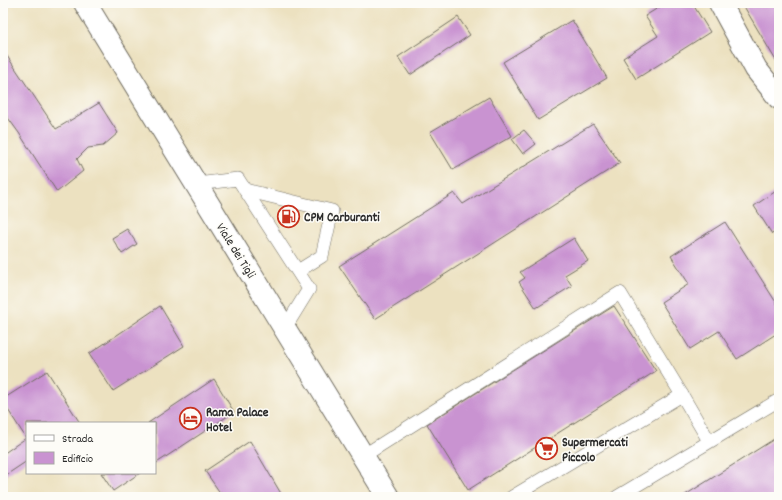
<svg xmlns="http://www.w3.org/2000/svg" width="782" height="500" font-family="Dekko,sans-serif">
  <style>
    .building { fill: #c993d1 }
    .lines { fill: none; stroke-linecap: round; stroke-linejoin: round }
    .service-casing { stroke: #6f6b5f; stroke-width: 14 }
    .minor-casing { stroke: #6f6b5f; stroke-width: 24 }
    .service { stroke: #fff; stroke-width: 13 }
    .minor { stroke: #fff; stroke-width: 22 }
    .labels { text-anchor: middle; stroke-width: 3; stroke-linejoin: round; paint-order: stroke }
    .poi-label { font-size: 13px; font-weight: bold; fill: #2b2b2b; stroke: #fdfcf7; text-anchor: start }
    .street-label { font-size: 13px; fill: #2b2b2b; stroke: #fdfcf7 }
  </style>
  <rect width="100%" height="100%" fill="#fdfcf7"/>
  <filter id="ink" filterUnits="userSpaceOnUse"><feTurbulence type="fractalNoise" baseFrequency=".025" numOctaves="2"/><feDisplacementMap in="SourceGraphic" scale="8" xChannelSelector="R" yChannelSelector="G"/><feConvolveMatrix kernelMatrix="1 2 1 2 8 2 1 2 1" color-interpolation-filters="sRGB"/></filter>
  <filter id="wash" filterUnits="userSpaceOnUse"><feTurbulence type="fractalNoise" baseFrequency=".012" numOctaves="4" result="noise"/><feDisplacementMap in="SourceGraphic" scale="16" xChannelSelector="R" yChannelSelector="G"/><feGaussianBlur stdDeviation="0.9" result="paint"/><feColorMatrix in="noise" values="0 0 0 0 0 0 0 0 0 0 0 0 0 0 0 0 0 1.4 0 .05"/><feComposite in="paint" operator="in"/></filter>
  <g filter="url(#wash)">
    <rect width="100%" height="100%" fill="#ece1c0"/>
    <g id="blocks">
      <!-- building -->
      <g class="building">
        <path d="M666,3H692L710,32L636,79L623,58L658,36L645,16Z"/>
        <path d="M742,3H779V64L775,59Z"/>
        <path d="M458,17L470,35L410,75L398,57Z"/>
        <path d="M572,20L607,78L538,120L503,62Z"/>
        <path d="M3,50L56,129L99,103L118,133L103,146L88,148L77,159L83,171L57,192L19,133L3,111Z"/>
        <path d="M489,97L512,136L453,170L430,132Z"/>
        <path d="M593,124L620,163L375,319L339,266L454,193L463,204Z"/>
        <path d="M524,130L536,144L523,154L512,139Z"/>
        <path d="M779,189V229L772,234L754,206Z"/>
        <path d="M725,222L779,307V332L737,359L719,331L690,349L661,302L689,284L671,256Z"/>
        <path d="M127,229L137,244L122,254L112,238Z"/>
        <path d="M574,238L588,261L565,275L572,286L536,308L519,282L525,278L520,272Z"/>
        <path d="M160,306L184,346L113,391L89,354Z"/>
        <path d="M614,306L656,371L468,490L427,424Z"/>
        <path d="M47,371L80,423H27V461L3,477V454L26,438L3,402V399Z"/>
        <path d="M214,379L234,412L155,464V423H148Z"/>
        <path d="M779,436V497H682Z"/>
        <path d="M250,441L283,497H223L205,471Z"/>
        <path d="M101,473H140L113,491Z"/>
      </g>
    </g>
  </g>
  <g filter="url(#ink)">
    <use href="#blocks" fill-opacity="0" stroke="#6f6b5f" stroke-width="1"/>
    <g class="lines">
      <defs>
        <g id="service">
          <path d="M197,184L238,179L309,289L285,328"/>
          <path d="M245,190L332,211L322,256L298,271"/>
          <path d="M363,456L620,293L682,395"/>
          <path d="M512,497L682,395L709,441"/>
          <path d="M617,497L779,400"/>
        </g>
        <g id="minor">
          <path d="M85,3L388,497"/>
          <path d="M720,3L756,69L779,98"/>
        </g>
      </defs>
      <!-- service casing -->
      <use href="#service" class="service-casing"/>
      <!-- minor casing -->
      <use href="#minor" class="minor-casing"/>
      <!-- service -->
      <use href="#service" class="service"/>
      <!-- minor -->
      <use href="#minor" class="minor"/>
    </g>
  </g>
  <!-- icons -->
  <defs>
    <symbol id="fuel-ring" viewBox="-11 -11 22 22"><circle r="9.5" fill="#fdfcf7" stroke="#c8321e" stroke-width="1.5"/><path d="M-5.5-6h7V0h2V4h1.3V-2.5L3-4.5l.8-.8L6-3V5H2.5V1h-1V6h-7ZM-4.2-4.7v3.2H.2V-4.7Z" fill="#c8321e"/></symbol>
    <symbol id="hotel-ring" viewBox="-11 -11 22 22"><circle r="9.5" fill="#fdfcf7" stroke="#c8321e" stroke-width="1.5"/><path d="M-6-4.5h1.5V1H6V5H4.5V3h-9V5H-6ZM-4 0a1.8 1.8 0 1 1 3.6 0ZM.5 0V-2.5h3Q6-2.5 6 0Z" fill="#c8321e"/></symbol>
    <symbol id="supermarket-ring" viewBox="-11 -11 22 22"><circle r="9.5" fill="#fdfcf7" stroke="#c8321e" stroke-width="1.5"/><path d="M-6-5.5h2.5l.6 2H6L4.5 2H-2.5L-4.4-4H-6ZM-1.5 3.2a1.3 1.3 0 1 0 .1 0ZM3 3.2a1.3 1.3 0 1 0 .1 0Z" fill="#c8321e"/></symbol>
  </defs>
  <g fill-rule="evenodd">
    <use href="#fuel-ring" x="276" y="204" width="25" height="25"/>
    <use href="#hotel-ring" x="178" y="406" width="25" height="25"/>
    <use href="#supermarket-ring" x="534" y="436" width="25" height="25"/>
  </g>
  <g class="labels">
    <!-- poi labels -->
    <g class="poi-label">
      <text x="304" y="221">CPM Carburanti</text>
      <text x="206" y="416">Rama Palace<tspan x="206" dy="15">Hotel</tspan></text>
      <text x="562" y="446">Supermercati<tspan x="562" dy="15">Piccolo</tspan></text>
    </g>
    <!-- street labels -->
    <g class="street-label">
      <text transform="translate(237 250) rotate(58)" y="5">Viale dei Tigli</text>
    </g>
  </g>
  <!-- margin -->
  <rect width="782" height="500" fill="none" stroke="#fdfcf7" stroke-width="16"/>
  <!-- legend -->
  <rect x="26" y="422" width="130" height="52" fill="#fdfcf7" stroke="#a9a8a5"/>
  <rect x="34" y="435" width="20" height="6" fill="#ffffff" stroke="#a9a8a5"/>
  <text x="62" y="442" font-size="12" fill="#2b2b2b">Strada</text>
  <rect x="34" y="452" width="20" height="12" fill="#c993d1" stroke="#a9a8a5"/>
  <text x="62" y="462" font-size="12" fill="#2b2b2b">Edificio</text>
</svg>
